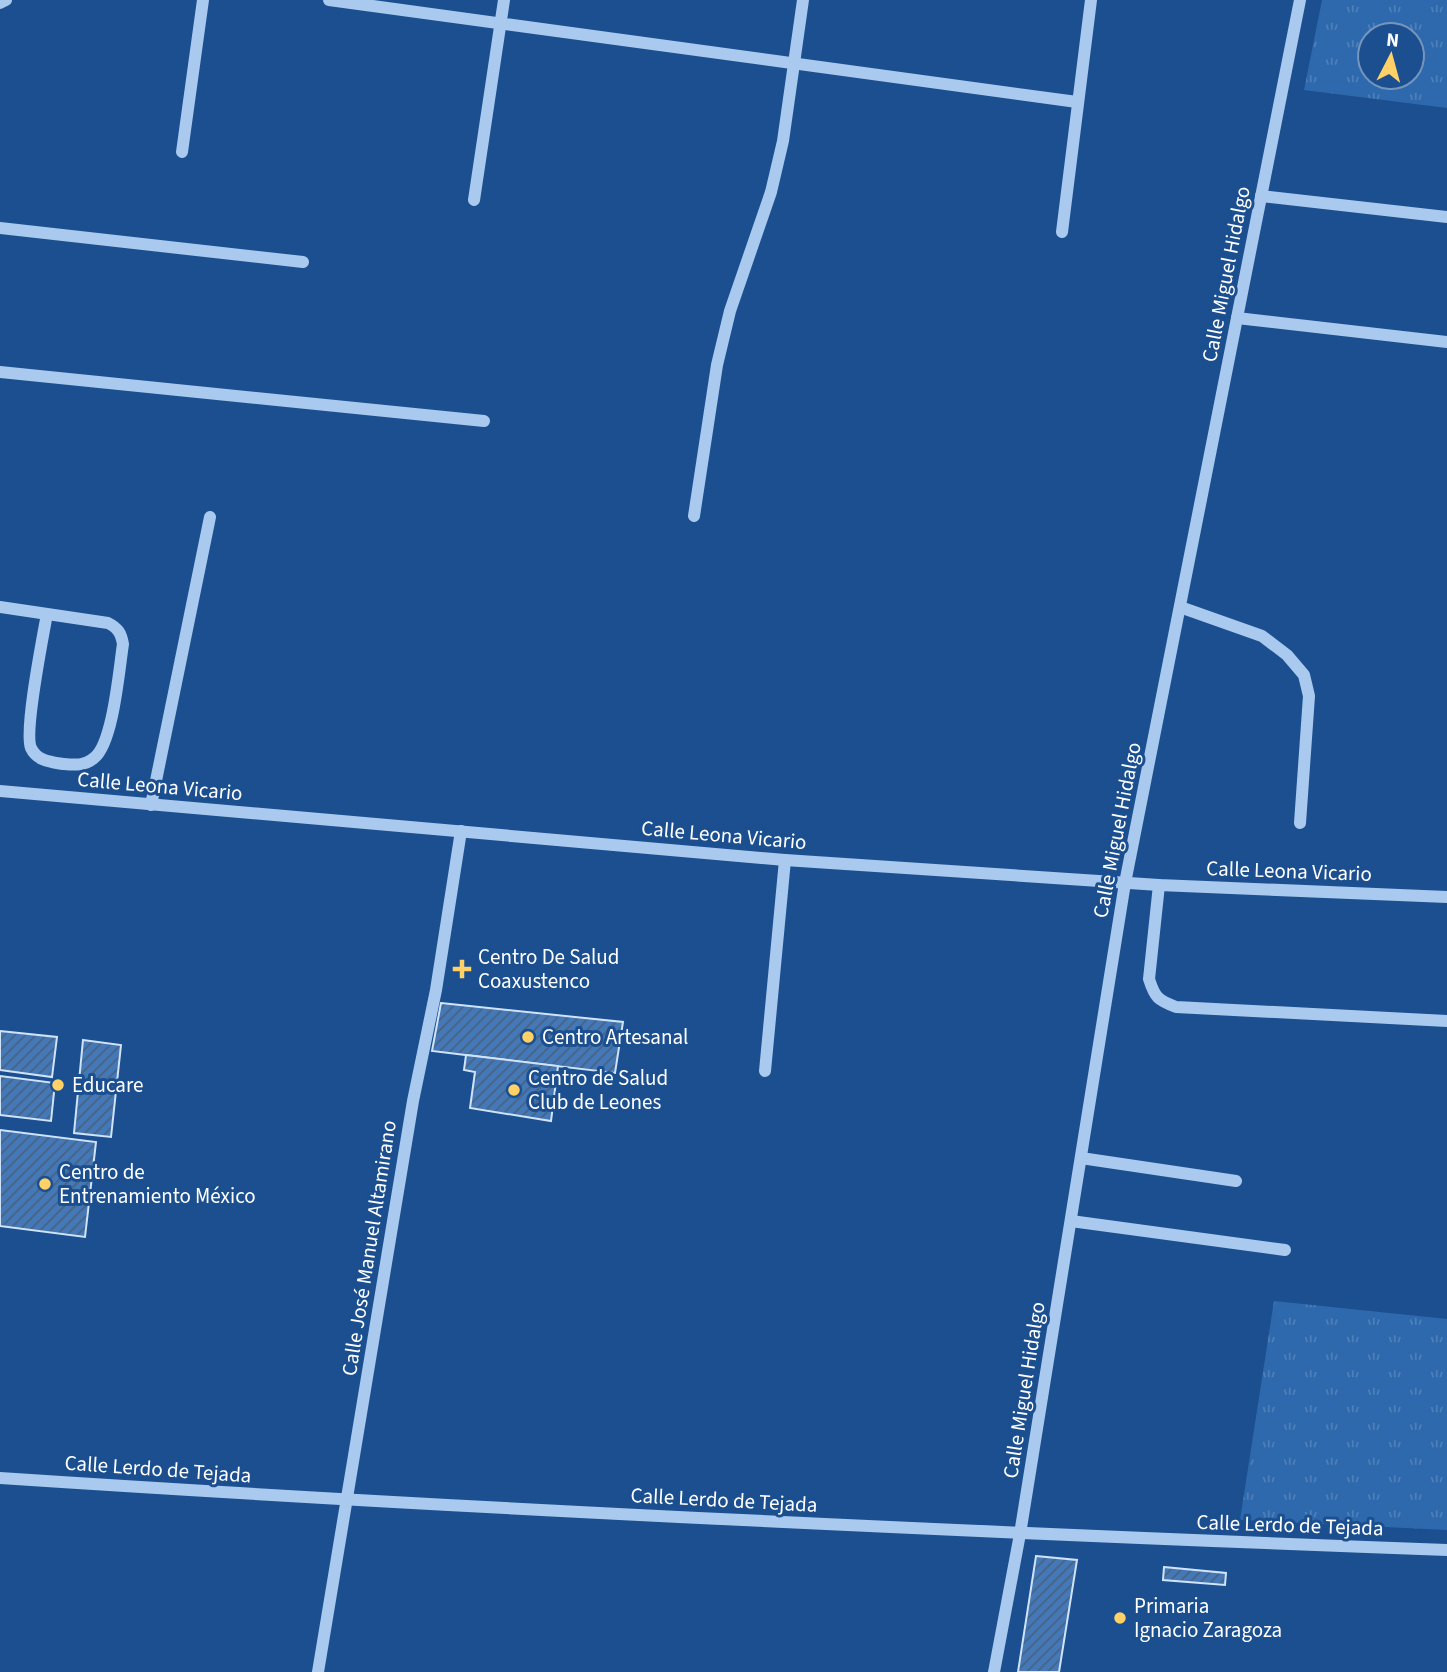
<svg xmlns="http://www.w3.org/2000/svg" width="1447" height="1672" font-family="'Source Sans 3',sans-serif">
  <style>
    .grass { fill: url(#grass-tufts); fill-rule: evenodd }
    .building { fill: url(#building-hatch); stroke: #cfe3fa; stroke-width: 2 }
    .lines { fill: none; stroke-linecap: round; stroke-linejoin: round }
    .minor { stroke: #a9c9ee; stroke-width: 12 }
    .poi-dot { fill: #ffd166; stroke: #1b4f8f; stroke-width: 2.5 }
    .labels { text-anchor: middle; stroke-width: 6; stroke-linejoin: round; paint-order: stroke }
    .street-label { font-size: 21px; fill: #fff; stroke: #1b4f8f }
    .poi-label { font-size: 21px; fill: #fff; stroke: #1b4f8f; text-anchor: start }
  </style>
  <defs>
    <pattern id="grass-tufts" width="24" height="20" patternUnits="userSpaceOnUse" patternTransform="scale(1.75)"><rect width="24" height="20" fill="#2e69ad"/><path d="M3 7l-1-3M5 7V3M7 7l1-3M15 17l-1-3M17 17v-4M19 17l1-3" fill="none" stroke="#4d80b9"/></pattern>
    <pattern id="building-hatch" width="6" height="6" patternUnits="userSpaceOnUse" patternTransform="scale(1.75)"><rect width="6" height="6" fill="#4478b7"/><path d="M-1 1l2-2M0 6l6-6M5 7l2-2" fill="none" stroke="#486282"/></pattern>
  </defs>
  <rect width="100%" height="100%" fill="#1b4f8f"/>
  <!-- grass -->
  <g class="grass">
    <path d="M1322,0H1447V108L1304,90ZM1412,35V77H1370V35Z"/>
    <path d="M1274,1301L1447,1319V1530L1240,1520Z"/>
  </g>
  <!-- building -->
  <g class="building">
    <path d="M441,1003L623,1022L615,1073L432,1051Z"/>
    <path d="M0,1031L57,1037L52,1077L0,1070Z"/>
    <path d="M83,1040L121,1045L111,1137L74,1133Z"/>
    <path d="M466,1055L558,1066L551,1121L470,1108L475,1072L464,1070Z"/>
    <path d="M0,1076L55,1083L51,1121L0,1115Z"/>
    <path d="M0,1130L96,1142L85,1237L0,1226Z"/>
    <path d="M1036,1556L1077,1560L1059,1672H1018Z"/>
    <path d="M1164,1567L1226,1573L1225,1585L1163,1580Z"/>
  </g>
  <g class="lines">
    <!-- minor -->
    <g class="minor">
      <path d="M329,0L1077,102"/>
      <path d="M0,3L6,0"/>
      <path d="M182,152L203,0"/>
      <path d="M1261,196L1447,217"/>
      <path d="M474,200L504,0"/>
      <path d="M0,228L303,262"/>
      <path d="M1062,232L1091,0"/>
      <path d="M1237,318L1447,342"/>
      <path d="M0,372L484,421"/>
      <path d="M694,516L717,365L730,311L771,192L783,141L803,0"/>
      <path d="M0,607L108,623C118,628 121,633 123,644C119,670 113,744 94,758C84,766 75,765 63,764C51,762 37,761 31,748C24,732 43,636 47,614"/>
      <path d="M1180,607L1262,636L1287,655L1304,675L1309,696L1300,823"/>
      <path d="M0,791L785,860L1159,885L1447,897"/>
      <path d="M151,805L210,517"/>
      <path d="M1159,885L1149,979C1155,998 1158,1000 1176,1007L1447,1021"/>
      <path d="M765,1071L785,860"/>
      <path d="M1081,1158L1236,1181"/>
      <path d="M1071,1221L1285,1250"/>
      <path d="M0,1478C482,1510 964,1532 1447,1550"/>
      <path d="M318,1672L413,1101L436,990L461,831"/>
      <path d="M994,1672L1020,1534L1125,883L1300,0"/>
    </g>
  </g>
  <!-- markers -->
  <g class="poi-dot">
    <path d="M458.5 958.5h7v7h7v7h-7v7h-7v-7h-7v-7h7z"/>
    <circle cx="528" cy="1037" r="7"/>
    <circle cx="58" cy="1085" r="7"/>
    <circle cx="514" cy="1090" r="7"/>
    <circle cx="45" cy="1184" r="7"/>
    <circle cx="1120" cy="1618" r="7"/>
  </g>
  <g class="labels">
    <!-- street labels -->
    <g class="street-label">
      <text transform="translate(1226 274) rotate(-79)" y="7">Calle Miguel Hidalgo</text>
      <text transform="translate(160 786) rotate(5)" y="7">Calle Leona Vicario</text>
      <text transform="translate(1117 830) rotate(-79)" y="7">Calle Miguel Hidalgo</text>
      <text transform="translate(724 835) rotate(5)" y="7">Calle Leona Vicario</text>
      <text transform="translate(1289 871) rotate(2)" y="7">Calle Leona Vicario</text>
      <text transform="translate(369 1248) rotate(-81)" y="7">Calle José Manuel Altamirano</text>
      <text transform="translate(1024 1390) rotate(-81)" y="7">Calle Miguel Hidalgo</text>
      <text transform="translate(158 1469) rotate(4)" y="7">Calle Lerdo de Tejada</text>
      <text transform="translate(724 1500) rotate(3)" y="7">Calle Lerdo de Tejada</text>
      <text transform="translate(1290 1525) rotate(2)" y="7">Calle Lerdo de Tejada</text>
    </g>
    <!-- poi labels -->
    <g class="poi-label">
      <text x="478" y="964">Centro De Salud<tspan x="478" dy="24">Coaxustenco</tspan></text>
      <text x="542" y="1044">Centro Artesanal</text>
      <text x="528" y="1085">Centro de Salud<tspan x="528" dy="24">Club de Leones</tspan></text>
      <text x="72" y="1092">Educare</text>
      <text x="59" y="1179">Centro de<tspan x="59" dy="24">Entrenamiento México</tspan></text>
      <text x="1134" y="1613">Primaria<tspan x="1134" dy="24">Ignacio Zaragoza</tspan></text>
    </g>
  </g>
  <!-- north arrow -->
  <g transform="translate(1391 56) rotate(6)"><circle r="33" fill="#1b4f8f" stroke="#7695bc" stroke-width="2"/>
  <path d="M0-5L12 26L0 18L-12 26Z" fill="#ffd166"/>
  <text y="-10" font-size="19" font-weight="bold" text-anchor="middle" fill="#ffffff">N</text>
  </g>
</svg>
